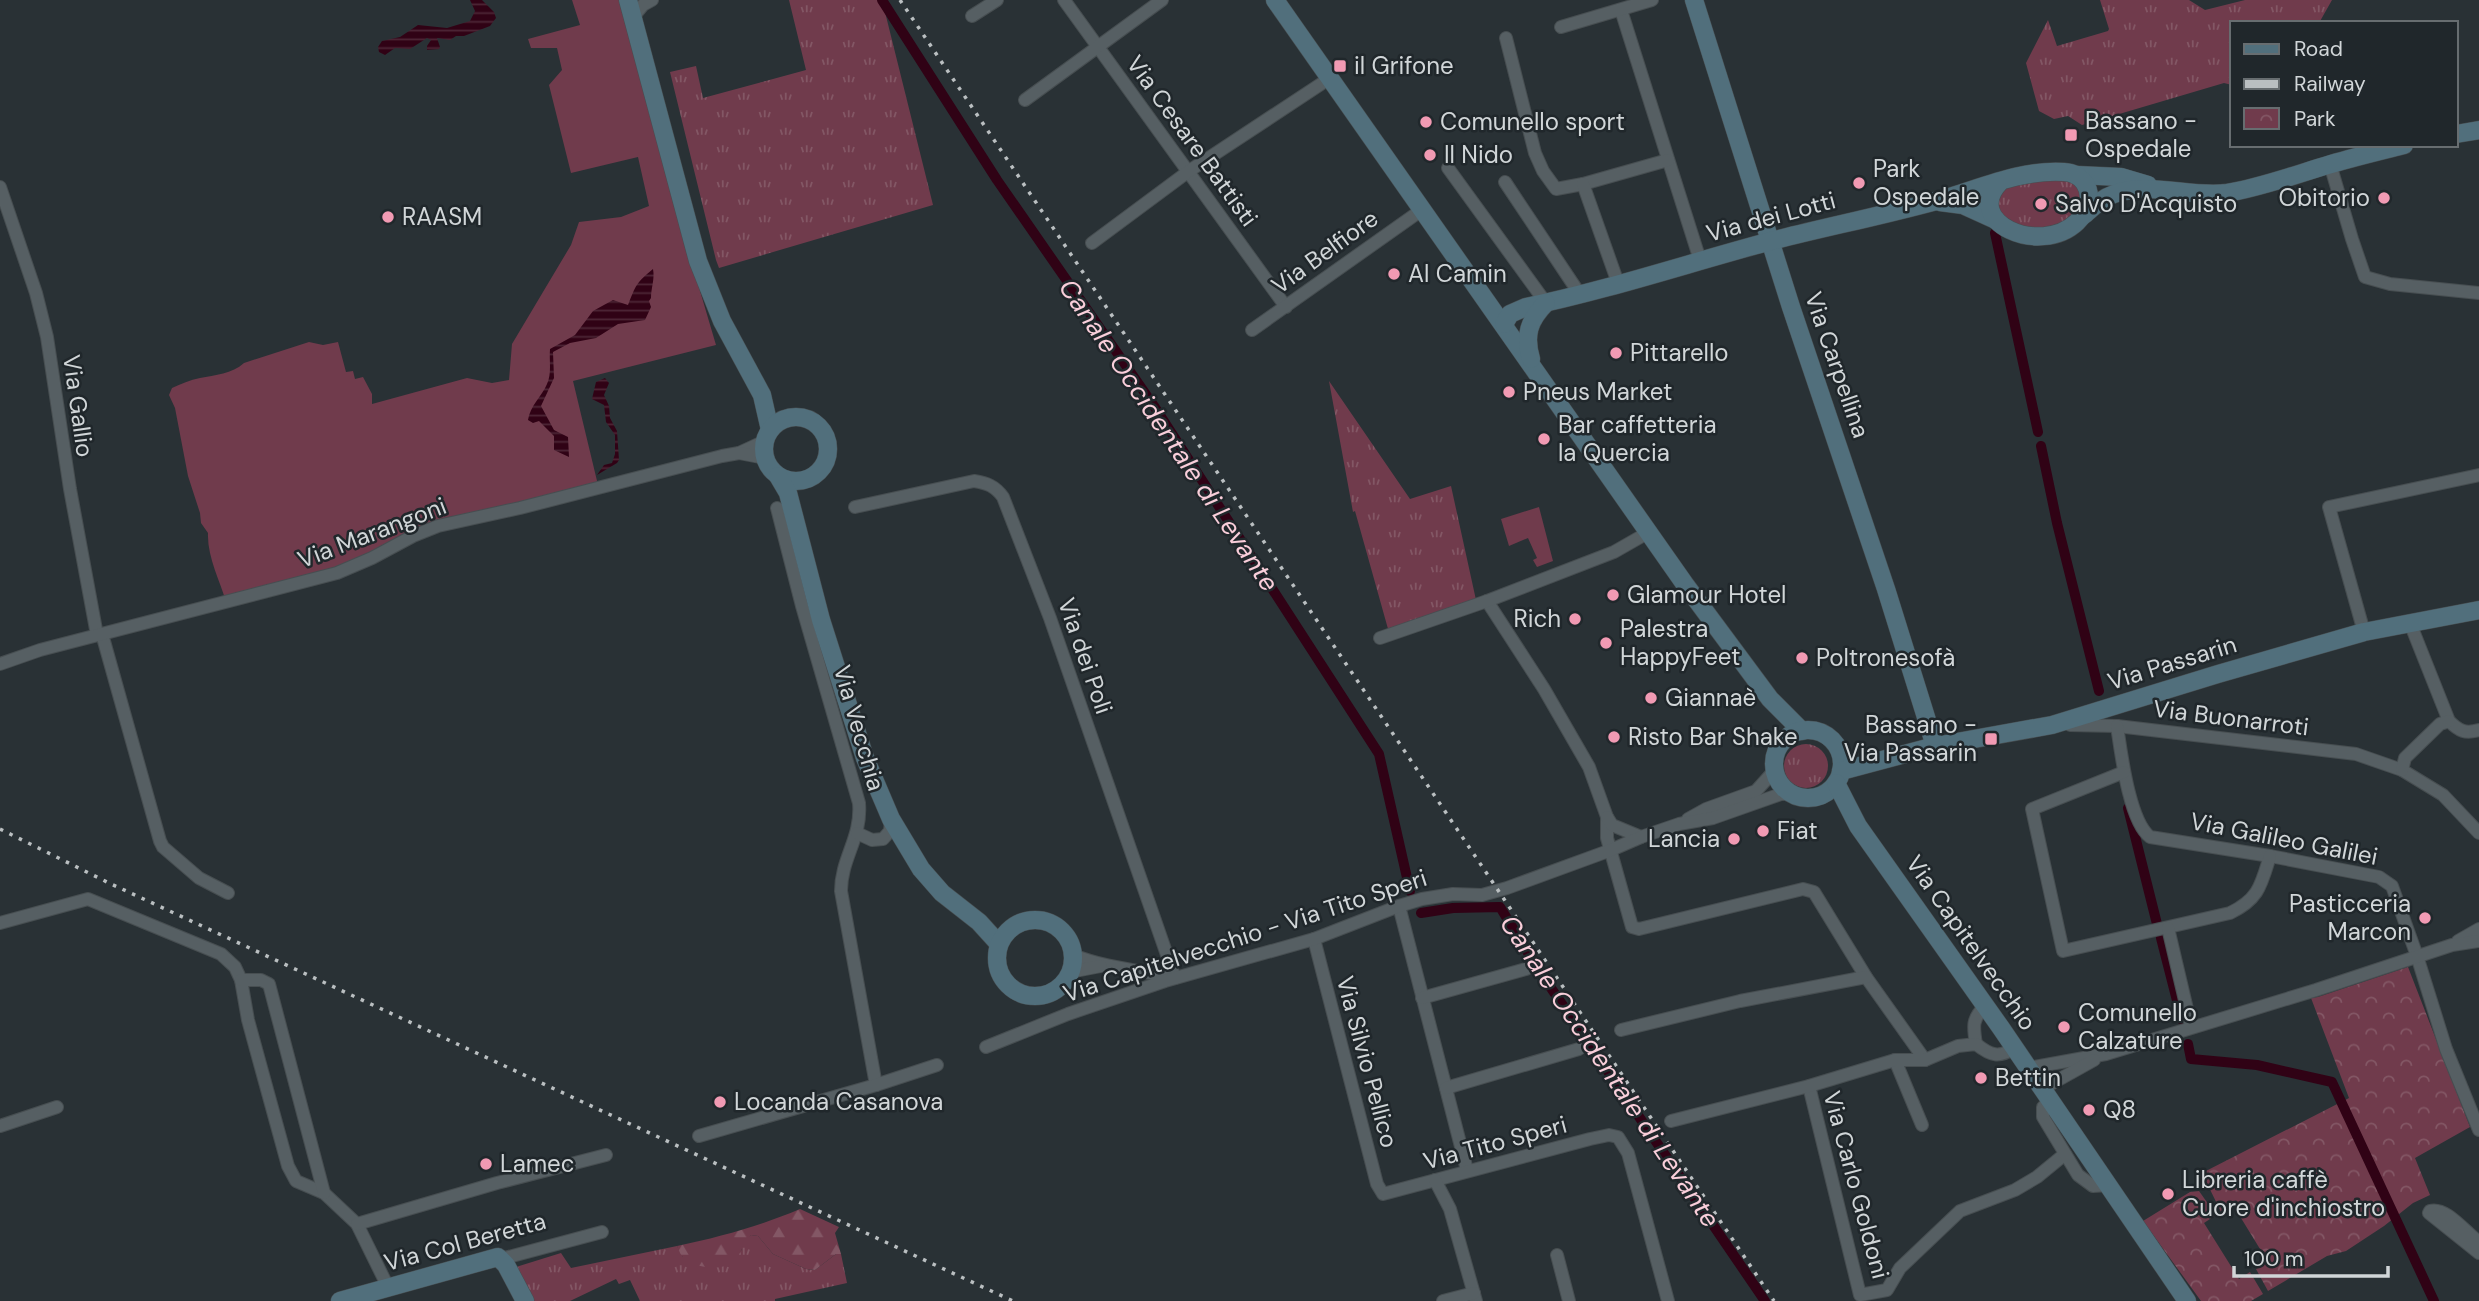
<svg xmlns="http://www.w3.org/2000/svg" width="2479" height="1301" font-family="'DM Sans',sans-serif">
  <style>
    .grass { fill: url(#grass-tufts) }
    .forest { fill: url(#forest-firs) }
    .park { fill: url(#park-crowns) }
    .garden { fill: #703b4c }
    .water { fill: url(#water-rules) }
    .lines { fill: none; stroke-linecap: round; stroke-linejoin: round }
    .canal { stroke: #300215; stroke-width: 10 }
    .street-casing { stroke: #474e51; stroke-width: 14 }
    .secondary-casing { stroke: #474e51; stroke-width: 19 }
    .street { stroke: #565f63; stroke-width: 12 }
    .secondary { stroke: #516f7c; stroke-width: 18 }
    .rail { stroke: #babfc1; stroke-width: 3.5; stroke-dasharray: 3.5 7; stroke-linecap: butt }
    .poi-dot { fill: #f19ab3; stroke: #20272b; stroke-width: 2.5 }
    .labels { text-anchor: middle; stroke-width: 5; stroke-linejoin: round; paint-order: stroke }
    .poi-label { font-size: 24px; fill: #d1d6d8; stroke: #20272b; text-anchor: start }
    .street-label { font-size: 24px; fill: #d1d6d8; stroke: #20272b }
    .water-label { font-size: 26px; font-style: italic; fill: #f9ceda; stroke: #20272b }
  </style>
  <defs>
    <pattern id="grass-tufts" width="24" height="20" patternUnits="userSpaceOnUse" patternTransform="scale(1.75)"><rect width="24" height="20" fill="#703b4c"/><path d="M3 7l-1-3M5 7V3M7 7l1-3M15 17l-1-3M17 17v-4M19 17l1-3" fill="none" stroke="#835765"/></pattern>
    <pattern id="forest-firs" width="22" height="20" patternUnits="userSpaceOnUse" patternTransform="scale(1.75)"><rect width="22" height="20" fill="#703b4c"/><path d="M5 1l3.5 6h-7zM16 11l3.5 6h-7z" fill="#835765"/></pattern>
    <pattern id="park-crowns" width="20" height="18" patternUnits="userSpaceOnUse" patternTransform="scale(1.75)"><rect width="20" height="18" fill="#703b4c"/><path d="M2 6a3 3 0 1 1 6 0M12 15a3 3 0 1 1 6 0" fill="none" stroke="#835765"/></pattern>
    <pattern id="water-rules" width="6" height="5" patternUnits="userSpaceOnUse" patternTransform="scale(1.75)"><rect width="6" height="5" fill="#300215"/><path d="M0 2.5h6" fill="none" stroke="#4d2636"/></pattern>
  </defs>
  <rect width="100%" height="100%" fill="#293135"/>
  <!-- grass -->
  <g class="grass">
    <path d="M789,0H882L933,205L719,268L716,260L670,72L696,66L703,98L806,70Z"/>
    <path d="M2100,0H2189L2205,10L2245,0H2332L2319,23H2232V85L2224,83L2082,125L2068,116L2054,119L2039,111L2026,63L2048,20L2057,46L2108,31L2109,29Z"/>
    <path d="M2073,180L2083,197L2074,216L2049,229L2019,226L2002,216L1997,204L2000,190L2022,181Z"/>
    <path d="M1329,381L1410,499L1451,486L1476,600L1390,636L1355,511L1353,512Z"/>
    <circle cx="1806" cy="766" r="22"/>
    <path d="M751,1235L758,1236L773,1254L806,1269L815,1270L836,1254H841L847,1283L775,1299V1301H640L630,1280L619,1284L616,1279L570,1301H533L516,1267L561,1253L571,1268L677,1246L683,1257L741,1251L744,1240Z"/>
  </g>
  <!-- forest -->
  <path class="forest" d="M800,1209L839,1227L835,1233L841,1254H836L815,1270L806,1269L773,1254L758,1236L751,1235C742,1242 742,1255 733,1262C723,1271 696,1268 686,1260C681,1256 679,1251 677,1246C720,1237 760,1226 800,1209Z"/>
  <!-- park -->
  <g class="park">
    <path d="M2408,967L2470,1127L2415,1158L2430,1195L2413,1203L2384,1226L2346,1251L2327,1256L2268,1291L2256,1269L2268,1262L2233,1205L2221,1212L2202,1173L2349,1098L2311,998L2318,997Z"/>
    <path d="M2199,1191L2216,1215L2204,1223L2239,1279L2250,1272L2263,1294L2251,1301H2201L2143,1221L2190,1192Z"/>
  </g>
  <!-- garden -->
  <g class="garden">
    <path d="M572,0H630L667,179L716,345L573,381L598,485L450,522L386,552L226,602C220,580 207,557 208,533L201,523L200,513L188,476L175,408L169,395L172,388C181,384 190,380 200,378C215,375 232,374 244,363L309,342L323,345L338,342L346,372L353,371L355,379L363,377L372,394V404L467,378L492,383L509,380L512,344L571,245L579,222L621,217L649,206L638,157L571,173L549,85L562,70L557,48H531L528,39L580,25Z"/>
    <path d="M1539,507L1553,561L1537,567L1533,560L1537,558L1528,538L1509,546L1501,519Z"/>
  </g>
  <!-- water -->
  <g class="water">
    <path d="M470,0H482L494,12L496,18L490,26L464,36H456L450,40L437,38L440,47L439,49L427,50V46L431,40L427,38L410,49L395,48L385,55L379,52L378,47L382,41L400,37L418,25L447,28L470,21L475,11Z"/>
    <path d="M653,269C655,279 651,288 651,298L649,301L651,307L645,320L618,324L596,338L570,343L553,352L554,378L541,406L554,430L568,437L569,457L554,450V436L539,421L533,423L528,420C530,406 542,396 547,384C552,374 549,360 550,349L575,335L593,311L613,300L628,305C636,285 636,283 653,269Z"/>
    <path d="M605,378L609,383L604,395L609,406L610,418L617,431L619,460L617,463L597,475L604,465L612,463L615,454V435L606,422L604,405L592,399L596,382Z"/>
  </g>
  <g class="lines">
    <!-- canal -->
    <g class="canal">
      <path d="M882,0L997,180L1154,406L1379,754L1410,891"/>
      <path d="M1995,233L2038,432"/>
      <path d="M2041,446L2057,523L2099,691"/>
      <path d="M2128,808L2157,924"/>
      <path d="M1421,913L1453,908L1500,907L1538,969L1765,1301"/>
      <path d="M2161,938L2182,1020"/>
      <path d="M2188,1044L2191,1059L2257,1065L2332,1082L2434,1301"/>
    </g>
    <defs>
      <g id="street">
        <path d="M1064,0L1286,307"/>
        <path d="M1621,10L1700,260"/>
        <path d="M972,16L997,0"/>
        <path d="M633,17L643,5L652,0"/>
        <path d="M1561,27L1652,0"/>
        <path d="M1506,38L1535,153L1543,171L1556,189L1583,184L1668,160"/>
        <path d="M1025,100L1162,0"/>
        <path d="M2330,164L2352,239L2365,277L2390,284L2479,293"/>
        <path d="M1448,168L1546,303"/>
        <path d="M1505,182L1579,293"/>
        <path d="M1583,184L1618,283"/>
        <path d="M0,187L36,293L47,337L70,489L97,635"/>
        <path d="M1092,243L1189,171L1330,78"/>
        <path d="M1252,330L1423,209"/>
        <path d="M739,453L765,441"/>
        <path d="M855,507L974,481C987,483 995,486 1003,497L1050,618L1175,978"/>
        <path d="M777,508L802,606L859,803C862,838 841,858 841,891L876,1085"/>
        <path d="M1487,601L1544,689L1589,767L1607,817V838L1632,927L1639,929L1803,889L1814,892L1866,977L1925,1060"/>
        <path d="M2410,623L2449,721C2459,731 2465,734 2479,730"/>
        <path d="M2364,632L2329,507L2479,475"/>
        <path d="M102,634L160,841L163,847L199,878L228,893"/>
        <path d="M1380,638L1487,601L1614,552L1649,532"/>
        <path d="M0,664L40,650L337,573L372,558L413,536L438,526L520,508L722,456L739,453L765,458"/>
        <path d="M2070,725L2117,726L2356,754L2402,770L2443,795L2479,833"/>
        <path d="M2117,726C2121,752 2129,821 2150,837L2270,856L2379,877L2392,886L2417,956L2446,1049L2479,1130"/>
        <path d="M2402,770L2405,758L2440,724L2449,721"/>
        <path d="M2124,772L2032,809L2063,951L2230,913C2259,899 2261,885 2270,856"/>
        <path d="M1607,817L1612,825L1641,837"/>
        <path d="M1688,819L1706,809L1756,791L1774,771"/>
        <path d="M857,833L872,840L883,839L890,831L891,819"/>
        <path d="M1399,906L1467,1170"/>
        <path d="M0,923L88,899L221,954L235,967L241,980L248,1020L288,1166L296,1181L324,1193L357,1224L388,1287"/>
        <path d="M2168,928L2191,1026"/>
        <path d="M1314,939L1377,1184L1383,1194L1590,1139L1609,1135L1618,1137L1628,1153L1668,1301"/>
        <path d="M2458,941L2479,929"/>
        <path d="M1073,955C1106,968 1137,970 1172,977"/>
        <path d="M1070,972L1101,966"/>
        <path d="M241,980H261L269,984L324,1193"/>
        <path d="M1422,998L1526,969"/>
        <path d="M1621,1030L1740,1001L1866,977"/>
        <path d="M1976,1044C1973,1026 1972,1019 1985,1006"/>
        <path d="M986,1047L1068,1014L1165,981L1314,939L1399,906L1422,899L1453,894L1482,895L1507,888L1611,850L1641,837L1679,824L1713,818L1781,794H1791"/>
        <path d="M1895,1060L1922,1125"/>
        <path d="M2028,1068L2106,1054L2316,990L2452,945L2479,941"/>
        <path d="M1809,1086L1860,1295L1887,1290L1900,1268L1960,1211L2015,1190L2037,1177L2065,1154"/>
        <path d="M1446,1088L1579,1049"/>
        <path d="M2042,1089L2094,1060"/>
        <path d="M2051,1101L2043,1107V1117L2078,1175L2093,1186L2108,1185"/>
        <path d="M1671,1121L1809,1086L1895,1060H1925L1958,1046L1976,1044C1991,1056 1999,1058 2015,1048"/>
        <path d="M0,1126L57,1107"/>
        <path d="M699,1136L876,1085L937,1065"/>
        <path d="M1435,1180L1450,1209L1476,1301"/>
        <path d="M357,1224L497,1183L606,1155"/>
        <path d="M2479,1242C2466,1233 2446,1206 2430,1211L2429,1213L2479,1253"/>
        <path d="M1557,1255L1569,1301"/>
        <path d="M501,1259L602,1232"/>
        <path d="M1443,1301L1474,1293"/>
      </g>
      <g id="secondary">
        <path d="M628,0L698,261L722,321L762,395L770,430"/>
        <path d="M1275,0L1684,583L1770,699L1802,731"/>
        <path d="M1694,0L1791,307L1886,589L1935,746"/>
        <path d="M2456,134L2479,130"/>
        <path d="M2077,175L2121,177L2148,185"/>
        <path d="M1940,202L1963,205L1996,220"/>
        <path d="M2084,215C2093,207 2102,198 2114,194C2151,181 2190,198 2227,193C2263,187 2297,174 2331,164C2355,157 2380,151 2404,145"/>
        <path d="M1504,324L1510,314L1526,307C1608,290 1689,263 1771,241C1826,227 1881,216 1936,201C1977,190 2020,169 2064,172C2082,173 2092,188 2088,205C2086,212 2082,217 2077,222C2040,257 1960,222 2001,181"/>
        <path d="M1531,359C1524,335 1529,320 1546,303"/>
        <circle cx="796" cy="449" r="32"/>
        <path d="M778,476L788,493L821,620L865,758L891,819L921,869L942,893L979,922L999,944"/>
        <circle cx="1808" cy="764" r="34"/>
        <path d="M1841,771L1935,746L2052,725L2218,674L2364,632L2479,610"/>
        <path d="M1836,783L1858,826L2001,1028L2187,1301"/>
        <circle cx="1035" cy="958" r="38"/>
        <path d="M340,1301L498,1257L506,1265L525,1301"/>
      </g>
    </defs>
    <!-- street casing -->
    <use href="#street" class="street-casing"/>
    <!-- secondary casing -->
    <use href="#secondary" class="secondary-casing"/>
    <!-- street -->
    <use href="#street" class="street"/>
    <!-- secondary -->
    <use href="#secondary" class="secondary"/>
    <!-- rail -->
    <g class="rail">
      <path d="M900,0L1774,1301"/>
      <path d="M0,829L109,883L1013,1301"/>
    </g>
  </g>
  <!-- markers -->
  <g class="poi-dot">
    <rect x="1333" y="59" width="14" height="14" rx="3.5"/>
    <circle cx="1426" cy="122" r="7"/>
    <rect x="2064" y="128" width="14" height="14" rx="3.5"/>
    <circle cx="1430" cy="155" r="7"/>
    <circle cx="1859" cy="183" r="7"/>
    <circle cx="2384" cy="198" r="7"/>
    <circle cx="2041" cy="204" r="7"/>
    <circle cx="388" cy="217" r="7"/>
    <circle cx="1394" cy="274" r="7"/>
    <circle cx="1616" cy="353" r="7"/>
    <circle cx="1509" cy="392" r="7"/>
    <circle cx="1544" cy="439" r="7"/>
    <circle cx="1613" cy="595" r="7"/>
    <circle cx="1575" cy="619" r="7"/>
    <circle cx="1606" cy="643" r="7"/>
    <circle cx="1802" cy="658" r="7"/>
    <circle cx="1651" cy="698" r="7"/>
    <circle cx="1614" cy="737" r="7"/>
    <rect x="1984" y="732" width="14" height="14" rx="3.5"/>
    <circle cx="1763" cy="831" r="7"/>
    <circle cx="1734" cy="839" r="7"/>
    <circle cx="2425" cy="918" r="7"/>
    <circle cx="2064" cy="1027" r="7"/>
    <circle cx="1981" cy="1078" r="7"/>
    <circle cx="720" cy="1102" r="7"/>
    <circle cx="2089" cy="1110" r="7"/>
    <circle cx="486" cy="1164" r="7"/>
    <circle cx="2168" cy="1194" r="7"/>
  </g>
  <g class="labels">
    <!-- poi labels -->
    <g class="poi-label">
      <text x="1354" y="74">il Grifone</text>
      <text x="2085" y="129">Bassano -<tspan x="2085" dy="28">Ospedale</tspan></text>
      <text x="1440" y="130">Comunello sport</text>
      <text x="1444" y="163">Il Nido</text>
      <text x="1873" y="177">Park<tspan x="1873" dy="28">Ospedale</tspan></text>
      <text x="2370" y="206" text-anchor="end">Obitorio</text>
      <text x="2055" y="212">Salvo D'Acquisto</text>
      <text x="402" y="225">RAASM</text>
      <text x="1408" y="282">Al Camin</text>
      <text x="1630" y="361">Pittarello</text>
      <text x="1523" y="400">Pneus Market</text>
      <text x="1558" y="433">Bar caffetteria<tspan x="1558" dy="28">la Quercia</tspan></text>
      <text x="1627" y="603">Glamour Hotel</text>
      <text x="1561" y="627" text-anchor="end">Rich</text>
      <text x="1620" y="637">Palestra<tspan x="1620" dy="28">HappyFeet</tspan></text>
      <text x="1816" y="666">Poltronesofà</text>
      <text x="1665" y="706">Giannaè</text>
      <text x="1977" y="733" text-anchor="end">Bassano -<tspan x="1977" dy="28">Via Passarin</tspan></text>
      <text x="1628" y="745">Risto Bar Shake</text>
      <text x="1777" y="839">Fiat</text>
      <text x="1720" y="847" text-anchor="end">Lancia</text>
      <text x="2411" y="912" text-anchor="end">Pasticceria<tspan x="2411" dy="28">Marcon</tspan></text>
      <text x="2078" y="1021">Comunello<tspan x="2078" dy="28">Calzature</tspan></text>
      <text x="1995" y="1086">Bettin</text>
      <text x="734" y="1110">Locanda Casanova</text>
      <text x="2103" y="1118">Q8</text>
      <text x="500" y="1172">Lamec</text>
      <text x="2182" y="1188">Libreria caffè<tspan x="2182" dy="28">Cuore d'inchiostro</tspan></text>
    </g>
    <!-- street labels -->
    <g class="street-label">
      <text transform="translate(1192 141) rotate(54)" y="8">Via Cesare Battisti</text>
      <text transform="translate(1771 217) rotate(-15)" y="8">Via dei Lotti</text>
      <text transform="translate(1325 252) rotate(-36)" y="8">Via Belfiore</text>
      <text transform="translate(1837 365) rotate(71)" y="8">Via Carpellina</text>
      <text transform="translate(78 406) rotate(82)" y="8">Via Gallio</text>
      <text transform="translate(372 533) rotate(-21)" y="8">Via Marangoni</text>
      <text transform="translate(1085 656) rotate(71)" y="8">Via dei Poli</text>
      <text transform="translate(2172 663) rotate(-17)" y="8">Via Passarin</text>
      <text transform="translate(2231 718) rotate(7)" y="8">Via Buonarroti</text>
      <text transform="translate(859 728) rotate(74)" y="8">Via Vecchia</text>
      <text transform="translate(2284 839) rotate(11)" y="8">Via Galileo Galilei</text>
      <text transform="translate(1245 936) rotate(-18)" y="8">Via Capitelvecchio - Via Tito Speri</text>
      <text transform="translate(1971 943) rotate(55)" y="8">Via Capitelvecchio</text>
      <text transform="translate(1367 1062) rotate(75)" y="8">Via Silvio Pellico</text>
      <text transform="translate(1495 1143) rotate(-15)" y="8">Via Tito Speri</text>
      <text transform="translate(1856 1185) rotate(75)" y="8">Via Carlo Goldoni</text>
      <text transform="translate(465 1242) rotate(-15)" y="8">Via Col Beretta</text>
    </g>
    <!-- water labels -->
    <g class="water-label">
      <text transform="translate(1169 435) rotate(56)" y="9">Canale Occidentale di Levante</text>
      <text transform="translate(1610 1071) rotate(56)" y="9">Canale Occidentale di Levante</text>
    </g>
  </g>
  <!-- legend -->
  <rect x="2230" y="21" width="228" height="126" fill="#20272b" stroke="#676d70" stroke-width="2"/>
  <rect x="2244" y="44" width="35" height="10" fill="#516f7c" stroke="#676d70" stroke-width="2"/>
  <text x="2294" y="56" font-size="21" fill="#d1d6d8">Road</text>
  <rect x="2244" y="79" width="35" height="10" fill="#babfc1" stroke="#676d70" stroke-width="2"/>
  <text x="2294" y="91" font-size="21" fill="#d1d6d8">Railway</text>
  <rect x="2244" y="108" width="35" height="21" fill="url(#park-crowns)" stroke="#676d70" stroke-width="2"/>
  <text x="2294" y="126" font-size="21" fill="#d1d6d8">Park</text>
  <!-- scale -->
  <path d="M2234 1266v10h154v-10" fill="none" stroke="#d1d6d8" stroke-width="3.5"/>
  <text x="2244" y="1266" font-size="21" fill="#d1d6d8" stroke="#20272b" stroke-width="5" paint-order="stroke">100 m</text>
</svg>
